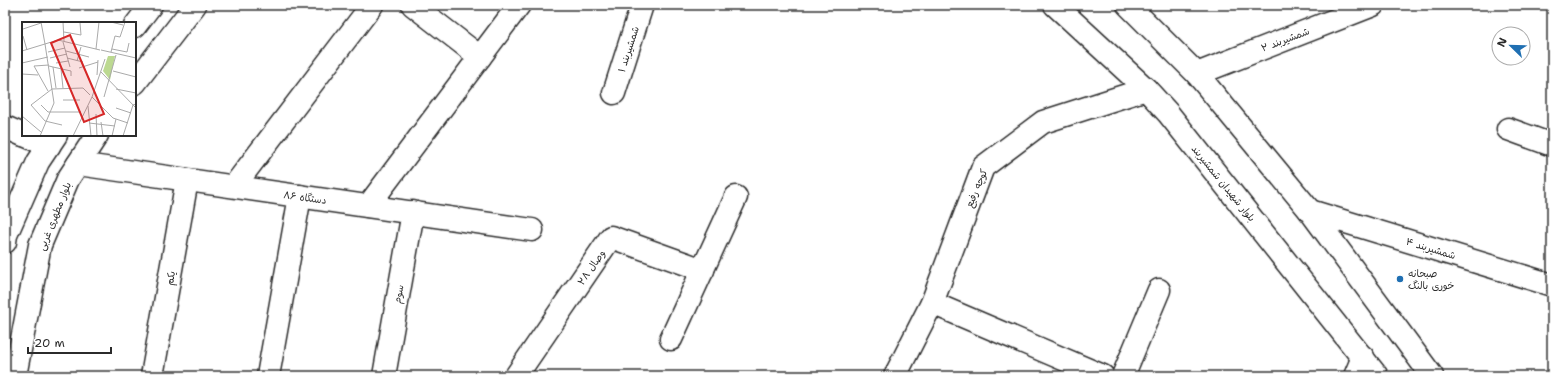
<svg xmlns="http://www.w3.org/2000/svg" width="1557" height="381" font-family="'Shantell Sans','Playpen Sans Arabic',sans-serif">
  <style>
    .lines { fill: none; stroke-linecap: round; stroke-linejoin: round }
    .minor-casing { stroke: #2b2b2b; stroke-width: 25 }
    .major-casing { stroke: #2b2b2b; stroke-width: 25 }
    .minor { stroke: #fff; stroke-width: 22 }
    .major { stroke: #fff; stroke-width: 22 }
    .poi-dot { fill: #1f6fb2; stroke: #fff; stroke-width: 1.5 }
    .labels { text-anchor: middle; stroke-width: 4; stroke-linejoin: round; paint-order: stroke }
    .street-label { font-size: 10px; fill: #2b2b2b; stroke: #fff }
    .poi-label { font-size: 10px; fill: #2b2b2b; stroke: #fff; text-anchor: start }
    .inset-road { fill: none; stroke: #aaa; stroke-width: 1 }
    .view { fill: #d62828; fill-opacity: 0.15; stroke: #d62828; stroke-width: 2 }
    .inset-edge { fill: none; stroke: #2b2b2b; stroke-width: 2 }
  </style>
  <rect width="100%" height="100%" fill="#fff"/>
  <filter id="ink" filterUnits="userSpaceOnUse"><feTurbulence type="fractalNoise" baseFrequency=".025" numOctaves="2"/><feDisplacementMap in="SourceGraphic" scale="8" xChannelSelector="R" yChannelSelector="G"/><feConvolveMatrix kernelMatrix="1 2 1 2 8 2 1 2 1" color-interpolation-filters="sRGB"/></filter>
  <g filter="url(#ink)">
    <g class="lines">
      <defs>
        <g id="minor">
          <path d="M413,5L480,57"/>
          <path d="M1197,74L1373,5"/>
          <path d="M614,93L642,5"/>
          <path d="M5,127L23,135"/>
          <path d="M1508,129L1552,145"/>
          <path d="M24,135L49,146"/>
          <path d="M78,164L532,230"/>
          <path d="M234,186L372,5"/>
          <path d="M368,206L519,5"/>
          <path d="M1310,211L1552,285"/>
          <path d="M932,303L1103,376"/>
          <path d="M671,339L736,197"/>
          <path d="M152,376L187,180"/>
          <path d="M268,376L300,196"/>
          <path d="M384,376L413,212"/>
          <path d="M516,376L611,237L703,270"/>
          <path d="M895,376L932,303L983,167L1043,122L1146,89"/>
          <path d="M1123,376L1159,290"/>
          <path d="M1355,376L1363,357"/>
        </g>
        <g id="major">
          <path d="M1055,5L1146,89L1168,113L1377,376"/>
          <path d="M1128,5L1197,74L1310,211L1432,376"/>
          <path d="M135,26L151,5"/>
          <path d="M135,83L195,5"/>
          <path d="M5,242L6,235L38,162L56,135"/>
          <path d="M15,376L40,245L68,179L97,135"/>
        </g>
      </defs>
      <!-- minor casing -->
      <use href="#minor" class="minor-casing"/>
      <!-- major casing -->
      <use href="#major" class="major-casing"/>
      <!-- minor -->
      <use href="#minor" class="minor"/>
      <!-- major -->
      <use href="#major" class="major"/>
    </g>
  </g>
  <!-- markers -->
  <circle class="poi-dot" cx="1400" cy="279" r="4"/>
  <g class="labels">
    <!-- street labels -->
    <g class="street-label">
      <text transform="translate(1285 39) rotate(-21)" y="4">شمشیربند ۲</text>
      <text transform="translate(628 49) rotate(-72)" y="4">شمشیربند ۱</text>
      <text transform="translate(1224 183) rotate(51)" y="4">بلوار شهیدان شمشیربند</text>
      <text transform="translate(976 188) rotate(-67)" y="4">کوچه رفیع</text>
      <text transform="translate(305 197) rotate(8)" y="4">دستگاه ۸۶</text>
      <text transform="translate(54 216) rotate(-68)" y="4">بلوار مطهری غربی</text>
      <text transform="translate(1431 248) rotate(17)" y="4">شمشیربند ۴</text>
      <text transform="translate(591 267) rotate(-55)" y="4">وصال ۲۸</text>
      <text transform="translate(170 278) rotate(-80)" y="4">یکم</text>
      <text transform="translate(398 294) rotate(-80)" y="4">سوم</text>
    </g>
    <!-- poi labels -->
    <g class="poi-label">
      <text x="1408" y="277">صبحانه<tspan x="1408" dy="12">خوری بالنگ</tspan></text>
    </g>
  </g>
  <!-- overview -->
  <g transform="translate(22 22)">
    <rect width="114" height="114" fill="#fff"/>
    <path d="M86,34H93L88,58L81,49Z" fill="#bcd991"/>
    <path class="inset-road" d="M19,0L23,22M41,0L42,19M89,0L101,3M1,7L19,1M42,10L59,13L58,1M1,14L5,28M41,20L48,45M74,27L77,0M90,27L105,30L107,21M79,28L114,36M0,29L36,18L78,28M44,29L67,35M26,30L43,26M89,30L93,14L98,15L103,0M28,36L45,32M45,36L61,40M55,39L59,25M0,41L26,35M34,41L46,39M27,44L31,45L34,66M31,45L49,49V54M57,46L76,40M39,47L41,66M91,49L114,55M79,50L114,86M0,52L16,53M75,53L76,38M94,67L114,71M26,69L12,44L27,43M70,75L91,96L106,101M82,75L94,33M41,78H58M19,83L26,90H59M66,84L69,114M94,86L109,91M74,92L75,114M0,94L19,110M79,100L81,114M67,101L93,104M40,103L23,99L9,83L30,67L61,66L68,73M18,114L32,81L23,22M51,114L70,75L83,37M90,114L94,97M101,114L111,83L114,82"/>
    <path class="view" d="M48,13L82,92L62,100L29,21Z"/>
    <rect width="114" height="114" class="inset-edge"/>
  </g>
  <!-- margin -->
  <rect width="1557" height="381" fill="none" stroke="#fff" stroke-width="20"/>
  <rect x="10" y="10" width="1537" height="361" fill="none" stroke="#2b2b2b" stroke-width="1.5" filter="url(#ink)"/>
  <!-- north arrow -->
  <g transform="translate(1511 46) rotate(293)"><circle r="19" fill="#ffffff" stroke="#aaaaaa"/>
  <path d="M0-3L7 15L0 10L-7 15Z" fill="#1f6fb2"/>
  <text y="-6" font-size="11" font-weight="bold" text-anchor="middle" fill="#2b2b2b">N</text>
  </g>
  <!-- scale -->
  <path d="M28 347v6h83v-6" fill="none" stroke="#2b2b2b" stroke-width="2"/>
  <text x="34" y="347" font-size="12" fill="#2b2b2b" stroke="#ffffff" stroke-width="3" paint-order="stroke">20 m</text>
</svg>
